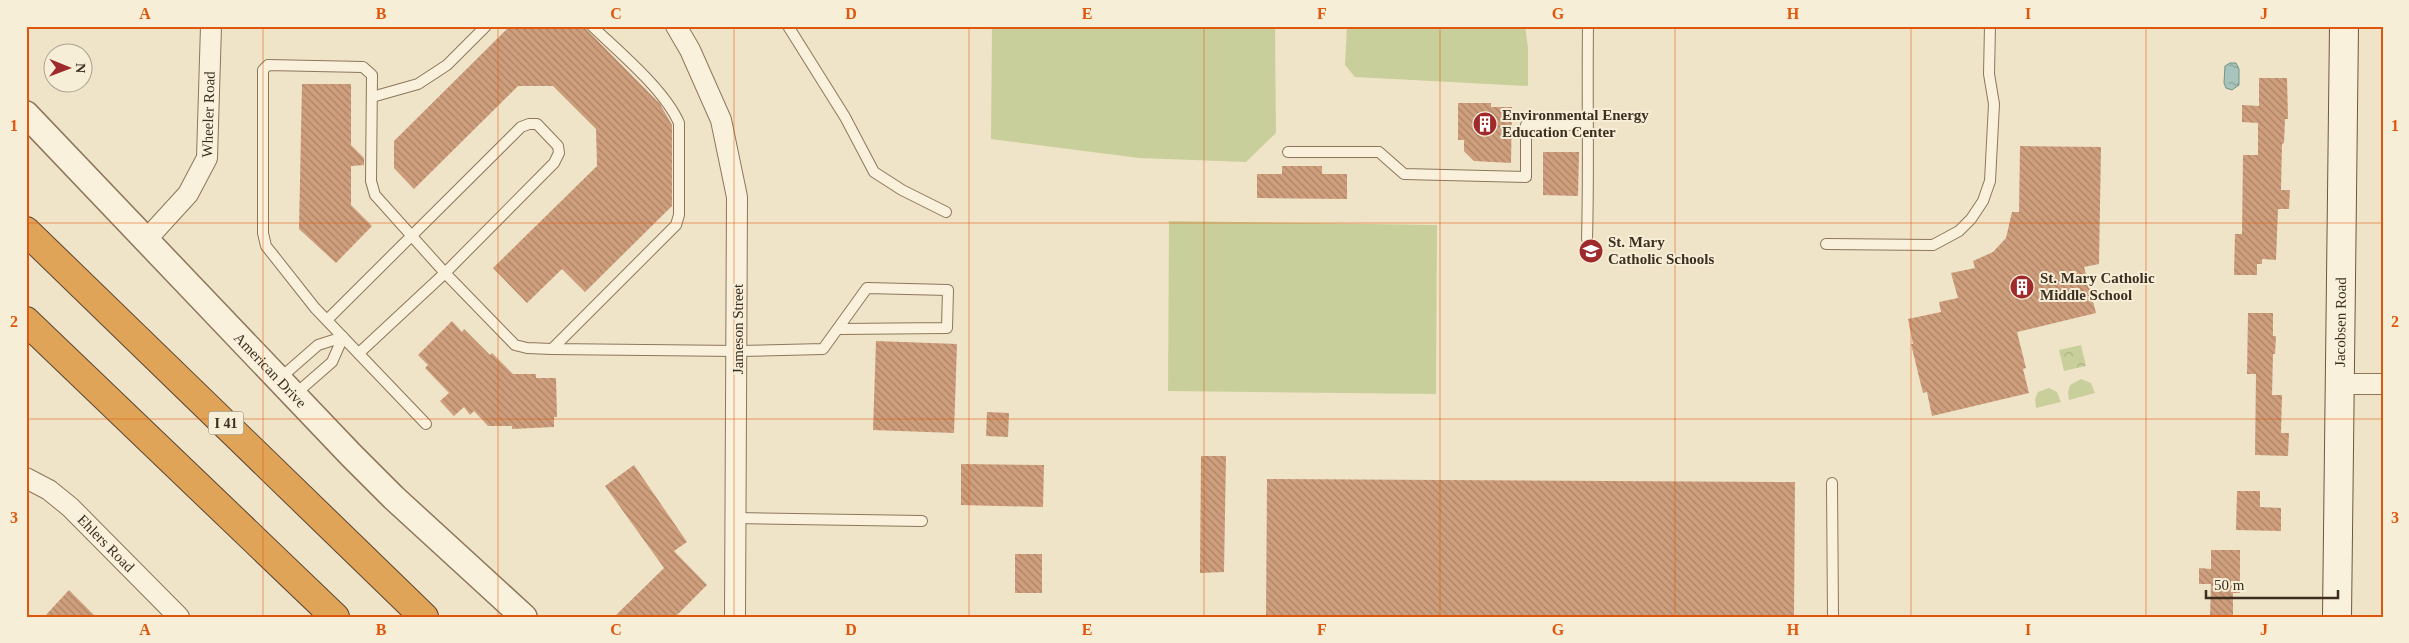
<svg xmlns="http://www.w3.org/2000/svg" width="2409" height="643" font-family="'Times New Roman',serif">
  <style>
    .forest { fill: url(#forest-crowns) }
    .garden { fill: #c9cf9b }
    .water { fill: url(#water-ripples); stroke: #6f938a }
    .building { fill: url(#building-back-hatch) }
    .lines { fill: none; stroke-linecap: round; stroke-linejoin: round }
    .service-casing { stroke: #8d765c; stroke-width: 12 }
    .minor-casing { stroke: #8d765c; stroke-width: 22 }
    .tertiary-casing { stroke: #8d765c; stroke-width: 28 }
    .secondary-casing { stroke: #6f573f; stroke-width: 30 }
    .motorway-casing { stroke: #5b4430; stroke-width: 30 }
    .service { stroke: #faf1dc; stroke-width: 10 }
    .minor { stroke: #faf1dc; stroke-width: 20 }
    .tertiary { stroke: #faf1dc; stroke-width: 25 }
    .secondary { stroke: #faf1dc; stroke-width: 28 }
    .motorway { stroke: #e0a458; stroke-width: 28 }
    .grid { fill: none; stroke: #df570d; stroke-width: 1; stroke-opacity: 0.55 }
    .labels { text-anchor: middle; stroke-width: 4; stroke-linejoin: round; paint-order: stroke }
    .shield { fill: #f7eed8; stroke: #756857; stroke-width: 1 }
    .shield-label { font-size: 14px; font-weight: bold; fill: #3d2e20 }
    .street-label { font-size: 15px; fill: #3d2e20; stroke: #f7eed8 }
    .poi-label { font-size: 15px; font-weight: bold; fill: #3d2e20; stroke: #f7eed8; text-anchor: start }
    .neatline { fill: none; stroke: #df570d; stroke-width: 2 }
    .grid-label { font-size: 16px; text-anchor: middle; font-weight: bold; fill: #df570d }
  </style>
  <defs>
    <pattern id="forest-crowns" width="20" height="18" patternUnits="userSpaceOnUse" patternTransform="scale(1.25)"><rect width="20" height="18" fill="#c9cf9b"/><path d="M2 6a3 3 0 1 1 6 0M12 15a3 3 0 1 1 6 0" fill="none" stroke="#aeb285"/></pattern>
    <pattern id="water-ripples" width="26" height="14" patternUnits="userSpaceOnUse" patternTransform="scale(1.25)"><rect width="26" height="14" fill="#a9c4bc"/><path d="M2 4q2-2 4 0t4 0M15 11q2-2 4 0t4 0" fill="none" stroke="#8ba098"/></pattern>
    <pattern id="building-back-hatch" width="6" height="6" patternUnits="userSpaceOnUse" patternTransform="scale(1.25)"><rect width="6" height="6" fill="#cf9f7d"/><path d="M-1 5l2 2M0 0l6 6M5-1l2 2" fill="none" stroke="#a98266"/></pattern>
  </defs>
  <rect width="100%" height="100%" fill="#f0e4c8"/>
  <!-- forest -->
  <path class="forest" d="M2081,345L2086,366L2064,371L2059,350Z"/>
  <!-- garden -->
  <g class="garden">
    <path d="M992,26H1275L1276,133L1246,162L1139,158L991,139Z"/>
    <path d="M1347,26H1525L1528,48V86L1355,77L1345,65Z"/>
    <path d="M1169,221L1437,225L1436,394L1168,391Z"/>
    <path d="M2081,379L2091,383L2095,393L2069,400L2068,392L2070,385Z"/>
    <path d="M2049,388L2057,392L2061,402L2036,408L2035,399L2038,392Z"/>
  </g>
  <!-- water -->
  <path class="water" d="M2230,63H2236L2239,69V85L2232,90L2226,88L2224,83L2225,66Z"/>
  <!-- building -->
  <g class="building">
    <path d="M510,26H583L660,104L672,125V206L585,292L562,269L527,303L493,268L597,166L596,129L553,86H518L414,189L394,168V141Z"/>
    <path d="M2259,78H2287L2288,119H2285L2284,143L2282,144L2281,190H2290L2289,209H2278L2276,260L2262,259V264H2257V275H2234L2235,234H2242L2243,155H2258V123L2242,122V105L2259,106Z"/>
    <path d="M302,84H351V145L364,158V165L351,166V205L372,226L336,263L299,229Z"/>
    <path d="M1458,103H1491V107H1512L1511,163L1474,161L1464,151V140H1458Z"/>
    <path d="M2020,146L2101,147L2099,264L2084,267L2096,313L2017,332L2026,368L2023,369L2029,393L1932,416L1927,392L1923,393L1911,344H1913L1908,319L1941,312L1939,302L1958,298L1951,273L1975,268L1973,261L1993,252L2006,238L2012,212H2019Z"/>
    <path d="M1543,152H1579L1578,196L1543,195Z"/>
    <path d="M1282,166H1322V174H1347V199L1257,198V174H1282Z"/>
    <path d="M2248,313H2273V336H2276L2275,354H2273L2272,395H2282L2281,433H2289L2288,456L2255,455L2256,374H2247Z"/>
    <path d="M452,321L462,332L464,329L490,355L492,353L513,374H536V378H556L557,417H554V427L512,429V426H488L474,411L470,415L464,407L454,416L440,401L449,393L425,368L428,365L418,355Z"/>
    <path d="M876,341L957,344L954,433L873,430Z"/>
    <path d="M987,412L1009,413L1008,437L986,436Z"/>
    <path d="M1201,456H1226L1224,572L1200,573Z"/>
    <path d="M961,464L1044,465L1043,507L961,505Z"/>
    <path d="M634,465L687,542L674,551L707,585L675,617H614L664,568L605,486Z"/>
    <path d="M1267,479L1795,482L1794,617H1266Z"/>
    <path d="M2237,491H2260V507L2281,508V531L2236,530Z"/>
    <path d="M2211,550H2240V593H2233V617H2210L2211,584H2199V568L2211,569Z"/>
    <rect x="1015" y="554" width="27" height="39"/>
    <path d="M69,590L96,617H44Z"/>
  </g>
  <g class="lines">
    <defs>
      <g id="service">
        <path d="M788,26L845,117L874,172L902,190L946,212"/>
        <path d="M372,97L418,84L447,65L486,26"/>
        <path d="M1288,152H1379L1404,174L1526,177V125H1586"/>
        <path d="M1587,239C1589,168 1587,97 1588,26"/>
        <path d="M1826,244L1933,245L1959,231L1971,219L1983,201L1990,181L1994,104L1989,74L1990,26"/>
        <path d="M327,320L521,127L529,124H537L558,146L559,153L554,163L445,273L515,345L527,348L552,349L738,351L823,349L867,288L948,290L947,328L839,329"/>
        <path d="M552,349L676,225L679,215V123C664,89 619,52 592,26"/>
        <path d="M359,353L445,273L375,195L371,181L372,75L363,67L268,65L263,70V233L266,246L315,308L426,424"/>
        <path d="M278,380L318,345L343,337L332,362L293,396"/>
        <path d="M1832,483L1833,617"/>
        <path d="M736,518L922,521"/>
      </g>
      <g id="minor">
        <path d="M676,26L690,50L721,120L737,197L735,617"/>
        <path id="s1" d="M145,241L188,194L207,158L211,26"/>
        <path d="M2340,384H2383"/>
        <path id="s2" d="M26,478L49,490L70,507L179,617"/>
      </g>
      <g id="tertiary">
        <path id="s3" d="M26,114L351,455L394,498L524,617"/>
      </g>
      <g id="secondary">
        <path id="s4" d="M2337,617L2344,26"/>
      </g>
      <g id="motorway">
        <path d="M26,231L424,617"/>
        <path d="M26,321L335,617"/>
      </g>
    </defs>
    <!-- service casing -->
    <use href="#service" class="service-casing"/>
    <!-- minor casing -->
    <use href="#minor" class="minor-casing"/>
    <!-- tertiary casing -->
    <use href="#tertiary" class="tertiary-casing"/>
    <!-- secondary casing -->
    <use href="#secondary" class="secondary-casing"/>
    <!-- motorway casing -->
    <use href="#motorway" class="motorway-casing"/>
    <!-- service -->
    <use href="#service" class="service"/>
    <!-- minor -->
    <use href="#minor" class="minor"/>
    <!-- tertiary -->
    <use href="#tertiary" class="tertiary"/>
    <!-- secondary -->
    <use href="#secondary" class="secondary"/>
    <!-- motorway -->
    <use href="#motorway" class="motorway"/>
  </g>
  <!-- grid -->
  <path class="grid" d="M263,26V617M498,26V617M734,26V617M969,26V617M1204,26V617M1440,26V617M1675,26V617M1911,26V617M2146,26V617M26,223H2383M26,419H2383"/>
  <!-- icons -->
  <defs>
    <symbol id="building-disc" viewBox="-11 -11 22 22"><circle r="9.5" fill="#9e2a2b" stroke="#f7eed8"/><path d="M-4-6H4V6H1V3H-1V6H-4ZM-2.5-4.3h1.7v1.8h-1.7ZM.8-4.3h1.7v1.8H.8ZM-2.5-1h1.7V.8h-1.7ZM.8-1h1.7V.8H.8Z" fill="#fff"/></symbol>
    <symbol id="school-disc" viewBox="-11 -11 22 22"><circle r="9.5" fill="#9e2a2b" stroke="#f7eed8"/><path d="M0-5L7-2L0 1L-7-2ZM-4 1L0 2.5L4 1V4Q0 6-4 4Z" fill="#fff"/></symbol>
  </defs>
  <g fill-rule="evenodd">
    <use href="#building-disc" x="1471" y="110" width="28" height="28"/>
    <use href="#school-disc" x="1577" y="237" width="28" height="28"/>
    <use href="#building-disc" x="2008" y="273" width="28" height="28"/>
  </g>
  <g class="labels">
    <!-- shield labels -->
    <rect class="shield" x="208.5" y="411.5" width="35" height="23" rx="4"/>
    <g class="shield-label">
      <text x="226" y="428">I 41</text>
    </g>
    <!-- street labels -->
    <g class="street-label">
      <text dy="5" stroke="none"><textPath href="#s1" startOffset="148">Wheeler Road</textPath></text>
      <text dy="5" stroke="none"><textPath href="#s4" startOffset="295">Jacobsen Road</textPath></text>
      <text transform="translate(738 329) rotate(-90)" y="5">Jameson Street</text>
      <text dy="5" stroke="none"><textPath href="#s3" startOffset="354">American Drive</textPath></text>
      <text dy="5" stroke="none"><textPath href="#s2" startOffset="104">Ehlers Road</textPath></text>
    </g>
    <!-- poi labels -->
    <g class="poi-label">
      <text x="1502" y="120">Environmental Energy<tspan x="1502" dy="17">Education Center</tspan></text>
      <text x="1608" y="247">St. Mary<tspan x="1608" dy="17">Catholic Schools</tspan></text>
      <text x="2040" y="283">St. Mary Catholic<tspan x="2040" dy="17">Middle School</tspan></text>
    </g>
  </g>
  <!-- border -->
  <rect width="2409" height="643" fill="none" stroke="#f7eed8" stroke-width="55"/>
  <!-- north arrow -->
  <g transform="translate(68 68) rotate(91)"><circle r="24" fill="#f7eed8" stroke="#ada18e"/>
  <path d="M0-4L9 19L0 12L-9 19Z" fill="#9e2a2b"/>
  <text y="-8" font-size="14" font-weight="bold" text-anchor="middle" fill="#3d2e20">N</text>
  </g>
  <!-- scale -->
  <path d="M2206 590v8h132v-8" fill="none" stroke="#3d2e20" stroke-width="2.5"/>
  <text x="2214" y="590" font-size="15" fill="#3d2e20" stroke="#f7eed8" stroke-width="4" paint-order="stroke">50 m</text>
  <rect x="28" y="28" width="2354" height="588" class="neatline"/>
  <g class="grid-label">
    <text x="145" y="19">A</text>
    <text x="381" y="19">B</text>
    <text x="616" y="19">C</text>
    <text x="851" y="19">D</text>
    <text x="1087" y="19">E</text>
    <text x="1322" y="19">F</text>
    <text x="1558" y="19">G</text>
    <text x="1793" y="19">H</text>
    <text x="2028" y="19">I</text>
    <text x="2264" y="19">J</text>
    <text x="14" y="131">1</text>
    <text x="2395" y="131">1</text>
    <text x="14" y="327">2</text>
    <text x="2395" y="327">2</text>
    <text x="14" y="523">3</text>
    <text x="2395" y="523">3</text>
    <text x="145" y="635">A</text>
    <text x="381" y="635">B</text>
    <text x="616" y="635">C</text>
    <text x="851" y="635">D</text>
    <text x="1087" y="635">E</text>
    <text x="1322" y="635">F</text>
    <text x="1558" y="635">G</text>
    <text x="1793" y="635">H</text>
    <text x="2028" y="635">I</text>
    <text x="2264" y="635">J</text>
  </g>
</svg>
